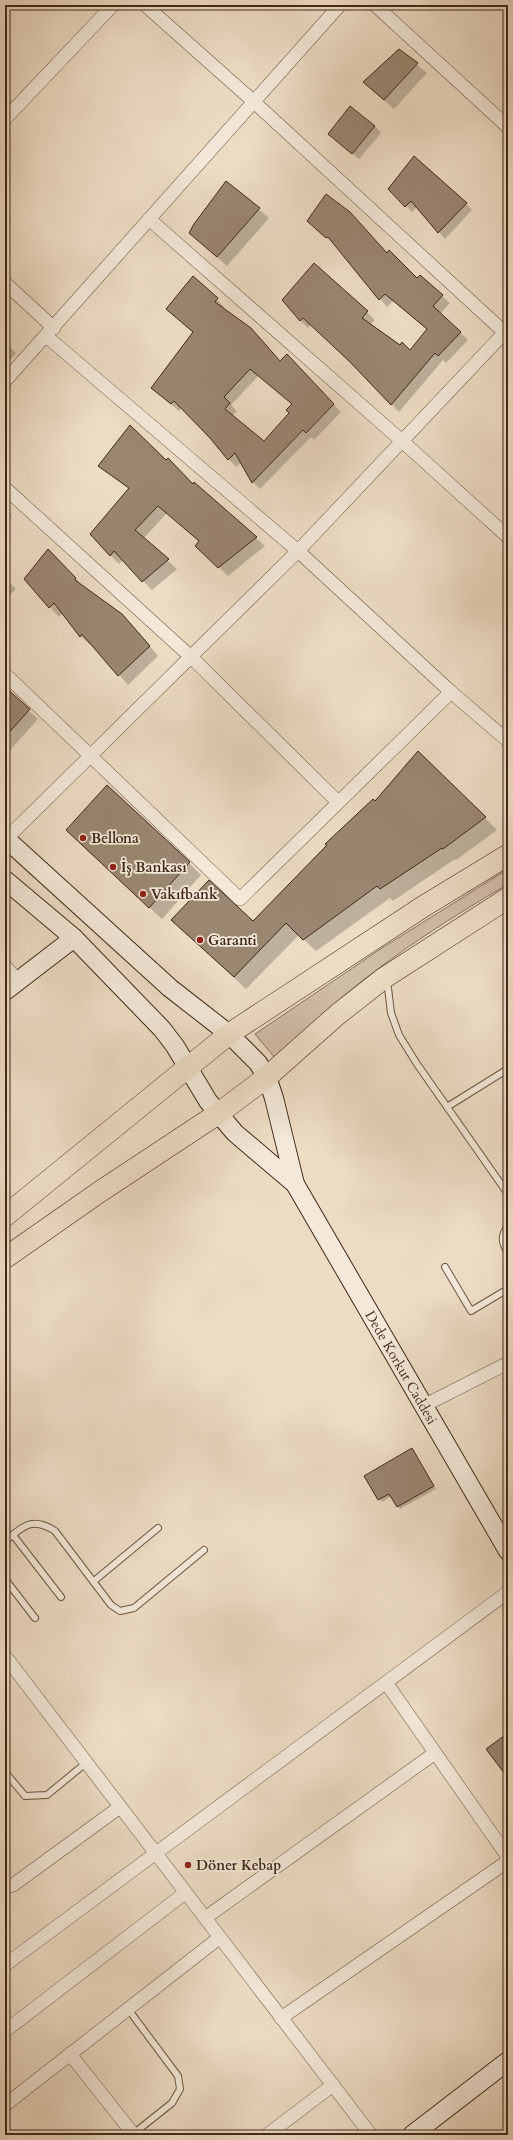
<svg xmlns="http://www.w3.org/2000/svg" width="513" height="2140" font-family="Cardo,serif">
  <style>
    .green { fill: #d0bda7; stroke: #887260 }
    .shadow { fill: #0003; fill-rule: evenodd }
    .building { fill: #9a8671; stroke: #402818; fill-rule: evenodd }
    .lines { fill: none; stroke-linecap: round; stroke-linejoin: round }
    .lane-casing { stroke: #6b5543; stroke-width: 8 }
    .street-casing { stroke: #6b5543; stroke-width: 14 }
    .secondary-casing { stroke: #402818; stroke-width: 20 }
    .primary-casing { stroke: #402818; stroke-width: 22 }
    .lane { stroke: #f3e8d9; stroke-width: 6 }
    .street { stroke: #f3e8d9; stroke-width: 13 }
    .secondary { stroke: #f3e8d9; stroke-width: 18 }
    .primary { stroke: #eddcc4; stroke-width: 21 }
    .poi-dot { fill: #8f2418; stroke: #f3e8d9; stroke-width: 1.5 }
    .labels { text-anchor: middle; stroke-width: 3.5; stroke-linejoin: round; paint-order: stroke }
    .poi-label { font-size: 14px; font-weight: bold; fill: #402818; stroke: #f3e8d9; text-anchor: start }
    .street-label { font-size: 14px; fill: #402818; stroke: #f3e8d9 }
  </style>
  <rect width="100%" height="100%" fill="#eddcc4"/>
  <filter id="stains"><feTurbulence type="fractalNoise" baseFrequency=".005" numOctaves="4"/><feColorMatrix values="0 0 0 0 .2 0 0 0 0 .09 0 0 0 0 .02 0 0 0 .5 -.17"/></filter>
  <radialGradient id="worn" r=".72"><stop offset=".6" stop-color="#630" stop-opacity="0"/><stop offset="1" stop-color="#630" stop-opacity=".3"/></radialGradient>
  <!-- green -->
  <path class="green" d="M508,869V884C452,917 395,953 345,995C320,1015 298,1037 275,1058L255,1034L382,948Z"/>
  <!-- shadow -->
  <g class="shadow">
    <path d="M399,50L427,73L394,109L364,83Z"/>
    <path d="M375,126L381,133L359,159L336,140Z"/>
    <path d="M226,182L269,218L227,266L200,242Z"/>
    <path d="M390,189L466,204L472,210L445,239L417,207L412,212Z"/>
    <path d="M316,228L388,254L417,279L420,276L450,303L440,314L468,340L446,363L443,360L399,412L354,365L311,325L308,328L300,320L314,265L375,320L370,325L400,346L411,351L428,330L393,301L387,307L335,244Z"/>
    <path d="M217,299L224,307L223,309L280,362L294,363L341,412L314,440L311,437L260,489L253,482L242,462L236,467L182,408L179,411L152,388L194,333L167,309ZM258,376L293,405L290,413L264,442L232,416L237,411L231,405Z"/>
    <path d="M5,342L16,353L5,366Z"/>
    <path d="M99,466L193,485L194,484L265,546L228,576L205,554L200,542L167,513L143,539L177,569L152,590L123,560L119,564L91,534L129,489Z"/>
    <path d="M5,508L12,515L5,524Z"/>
    <path d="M48,550L85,588L132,625L158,656L128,685L92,643L90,645L80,636L63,613L59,617L25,579Z"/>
    <path d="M5,578L16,589L5,600Z"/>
    <path d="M5,689L38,719L5,756Z"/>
    <path d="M375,802L485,818L497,830L456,860L455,859L393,901L390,898L316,951L299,935L246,989L185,932L253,922Z"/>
    <path d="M79,842L189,863L201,875L162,919Z"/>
    <path d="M412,1449L436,1489L400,1509L392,1496L382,1502L379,1499Z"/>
  </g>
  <!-- building -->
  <g class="building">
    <path d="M399,49L418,63L384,100L363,82Z"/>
    <path d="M350,106L375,126L352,154L328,134Z"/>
    <path d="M414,156L467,203L438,233L411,201L405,207L388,189Z"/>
    <path d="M226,181L260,208L217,257L189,233L194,224Z"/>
    <path d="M326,194L350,212L387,253L389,250L417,278L420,275L443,295L433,306L461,332L438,356L435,353L391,405L349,361L303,318L300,321L282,300L314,263L368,311L362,318L400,345L402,342L410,350L427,329L385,294L379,300L328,237L326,238L307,221Z"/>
    <path d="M193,276L218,298L215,302L251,328L280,361L287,354L334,404L306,433L303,430L252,483L235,453L228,460L210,438L174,401L171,404L151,388L193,332L166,309ZM250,369L292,404L286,410L289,413L264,441L225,409L230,403L224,397Z"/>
    <path d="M130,425L166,460L168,458L193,484L194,482L257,537L218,568L195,546L199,541L158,506L135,530L169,559L142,582L114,551L110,556L90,534L129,488L98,466Z"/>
    <path d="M48,549L76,578L75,580L122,614L150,646L118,676L82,634L80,637L54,603L49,608L24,579Z"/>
    <path d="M5,687L30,709L5,737Z"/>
    <path d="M418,751L486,817L443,849L442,848L380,889L377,886L303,940L286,923L234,977L171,920L209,880L253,921L327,845L325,844L373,799L375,801Z"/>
    <path d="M107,785L190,862L149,908L66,830Z"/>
    <path d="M412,1448L434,1486L397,1507L389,1494L378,1500L364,1476Z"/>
    <path d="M508,1733V1778L486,1749Z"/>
  </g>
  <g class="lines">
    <defs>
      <g id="lane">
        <path d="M385,981L388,988L391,1013L399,1035L417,1064L508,1194"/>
        <path d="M447,1107L508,1069"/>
        <path d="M508,1226C500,1236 502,1243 508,1253"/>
        <path d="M445,1267L471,1311L508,1289"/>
        <path d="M13,1535L61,1597"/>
        <path d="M5,1541C24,1526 32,1516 55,1531L111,1605L120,1611L134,1608L204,1550"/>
        <path d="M5,1579L35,1618"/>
        <path d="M94,1581L158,1528"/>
        <path d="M5,1772L25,1796L47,1795L86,1763"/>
        <path d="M128,2009L178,2076L180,2089L172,2103L133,2134"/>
      </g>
      <g id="street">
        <path d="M145,5L253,101L504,332"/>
        <path d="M375,5L508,127"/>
        <path d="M5,119L113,5"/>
        <path d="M149,219L402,441L508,537"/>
        <path d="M5,283L54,328"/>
        <path d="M46,336L298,551L451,692L508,741"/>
        <path d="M5,381L340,5"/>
        <path d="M5,488L191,657L338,802"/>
        <path d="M5,674L240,899L451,692"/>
        <path d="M6,839L298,551L508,329"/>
        <path d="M5,966L18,981"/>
        <path d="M423,1406L508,1363"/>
        <path d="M5,1656L371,2135"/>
        <path d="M387,1684L508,1857"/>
        <path d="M5,1888L13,1885L120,1807"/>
        <path d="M205,1918L435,1753"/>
        <path d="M5,1965L508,1592"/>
        <path d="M281,2018L508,1861"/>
        <path d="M5,2031L185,1893"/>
        <path d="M70,2054L134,2135"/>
        <path d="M5,2105L219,1938"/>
        <path d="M267,2135L333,2085"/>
      </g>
      <g id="secondary">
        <path id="s1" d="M5,838L170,988L229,1034L258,1063L267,1077L274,1098L295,1184L508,1551"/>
        <path d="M5,880L74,938L162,1029L175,1046L208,1101L235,1133L295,1184"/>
        <path d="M5,991L74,938"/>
        <path d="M412,2135L508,2061"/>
      </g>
      <g id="primary">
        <path d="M5,1216L229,1034L424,906L508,855"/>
        <path d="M5,1258L98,1193L219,1113L267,1077L337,1015L384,978L508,898"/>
      </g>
    </defs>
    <!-- lane casing -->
    <use href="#lane" class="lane-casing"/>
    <!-- street casing -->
    <use href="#street" class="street-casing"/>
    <!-- secondary casing -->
    <use href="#secondary" class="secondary-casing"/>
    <!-- primary casing -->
    <use href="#primary" class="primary-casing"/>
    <!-- lane -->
    <use href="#lane" class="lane"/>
    <!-- street -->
    <use href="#street" class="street"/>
    <!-- secondary -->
    <use href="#secondary" class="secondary"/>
    <!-- primary -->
    <use href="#primary" class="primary"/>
  </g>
  <!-- markers -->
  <g class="poi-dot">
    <circle cx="83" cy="838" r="4"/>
    <circle cx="113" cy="867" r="4"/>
    <circle cx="143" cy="894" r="4"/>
    <circle cx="200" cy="940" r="4"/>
    <circle cx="188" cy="1865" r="4"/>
  </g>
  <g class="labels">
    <!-- poi labels -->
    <g class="poi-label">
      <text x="91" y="843">Bellona</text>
      <text x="121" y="872">İş Bankası</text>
      <text x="151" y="899">Vakıfbank</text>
      <text x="208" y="945">Garanti</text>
      <text x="196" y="1870">Döner Kebap</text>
    </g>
    <!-- street labels -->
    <g class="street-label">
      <text dy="5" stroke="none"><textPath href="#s1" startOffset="678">Dede Korkut Caddesi</textPath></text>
    </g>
  </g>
  <!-- margin -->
  <rect width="513" height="2140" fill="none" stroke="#eddcc4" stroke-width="20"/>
  <rect x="6" y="6" width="501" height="2128" fill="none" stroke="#402818" stroke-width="2"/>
  <rect x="10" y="10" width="493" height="2120" fill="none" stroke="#402818"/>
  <rect width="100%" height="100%" filter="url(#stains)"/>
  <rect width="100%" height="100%" fill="url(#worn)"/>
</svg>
